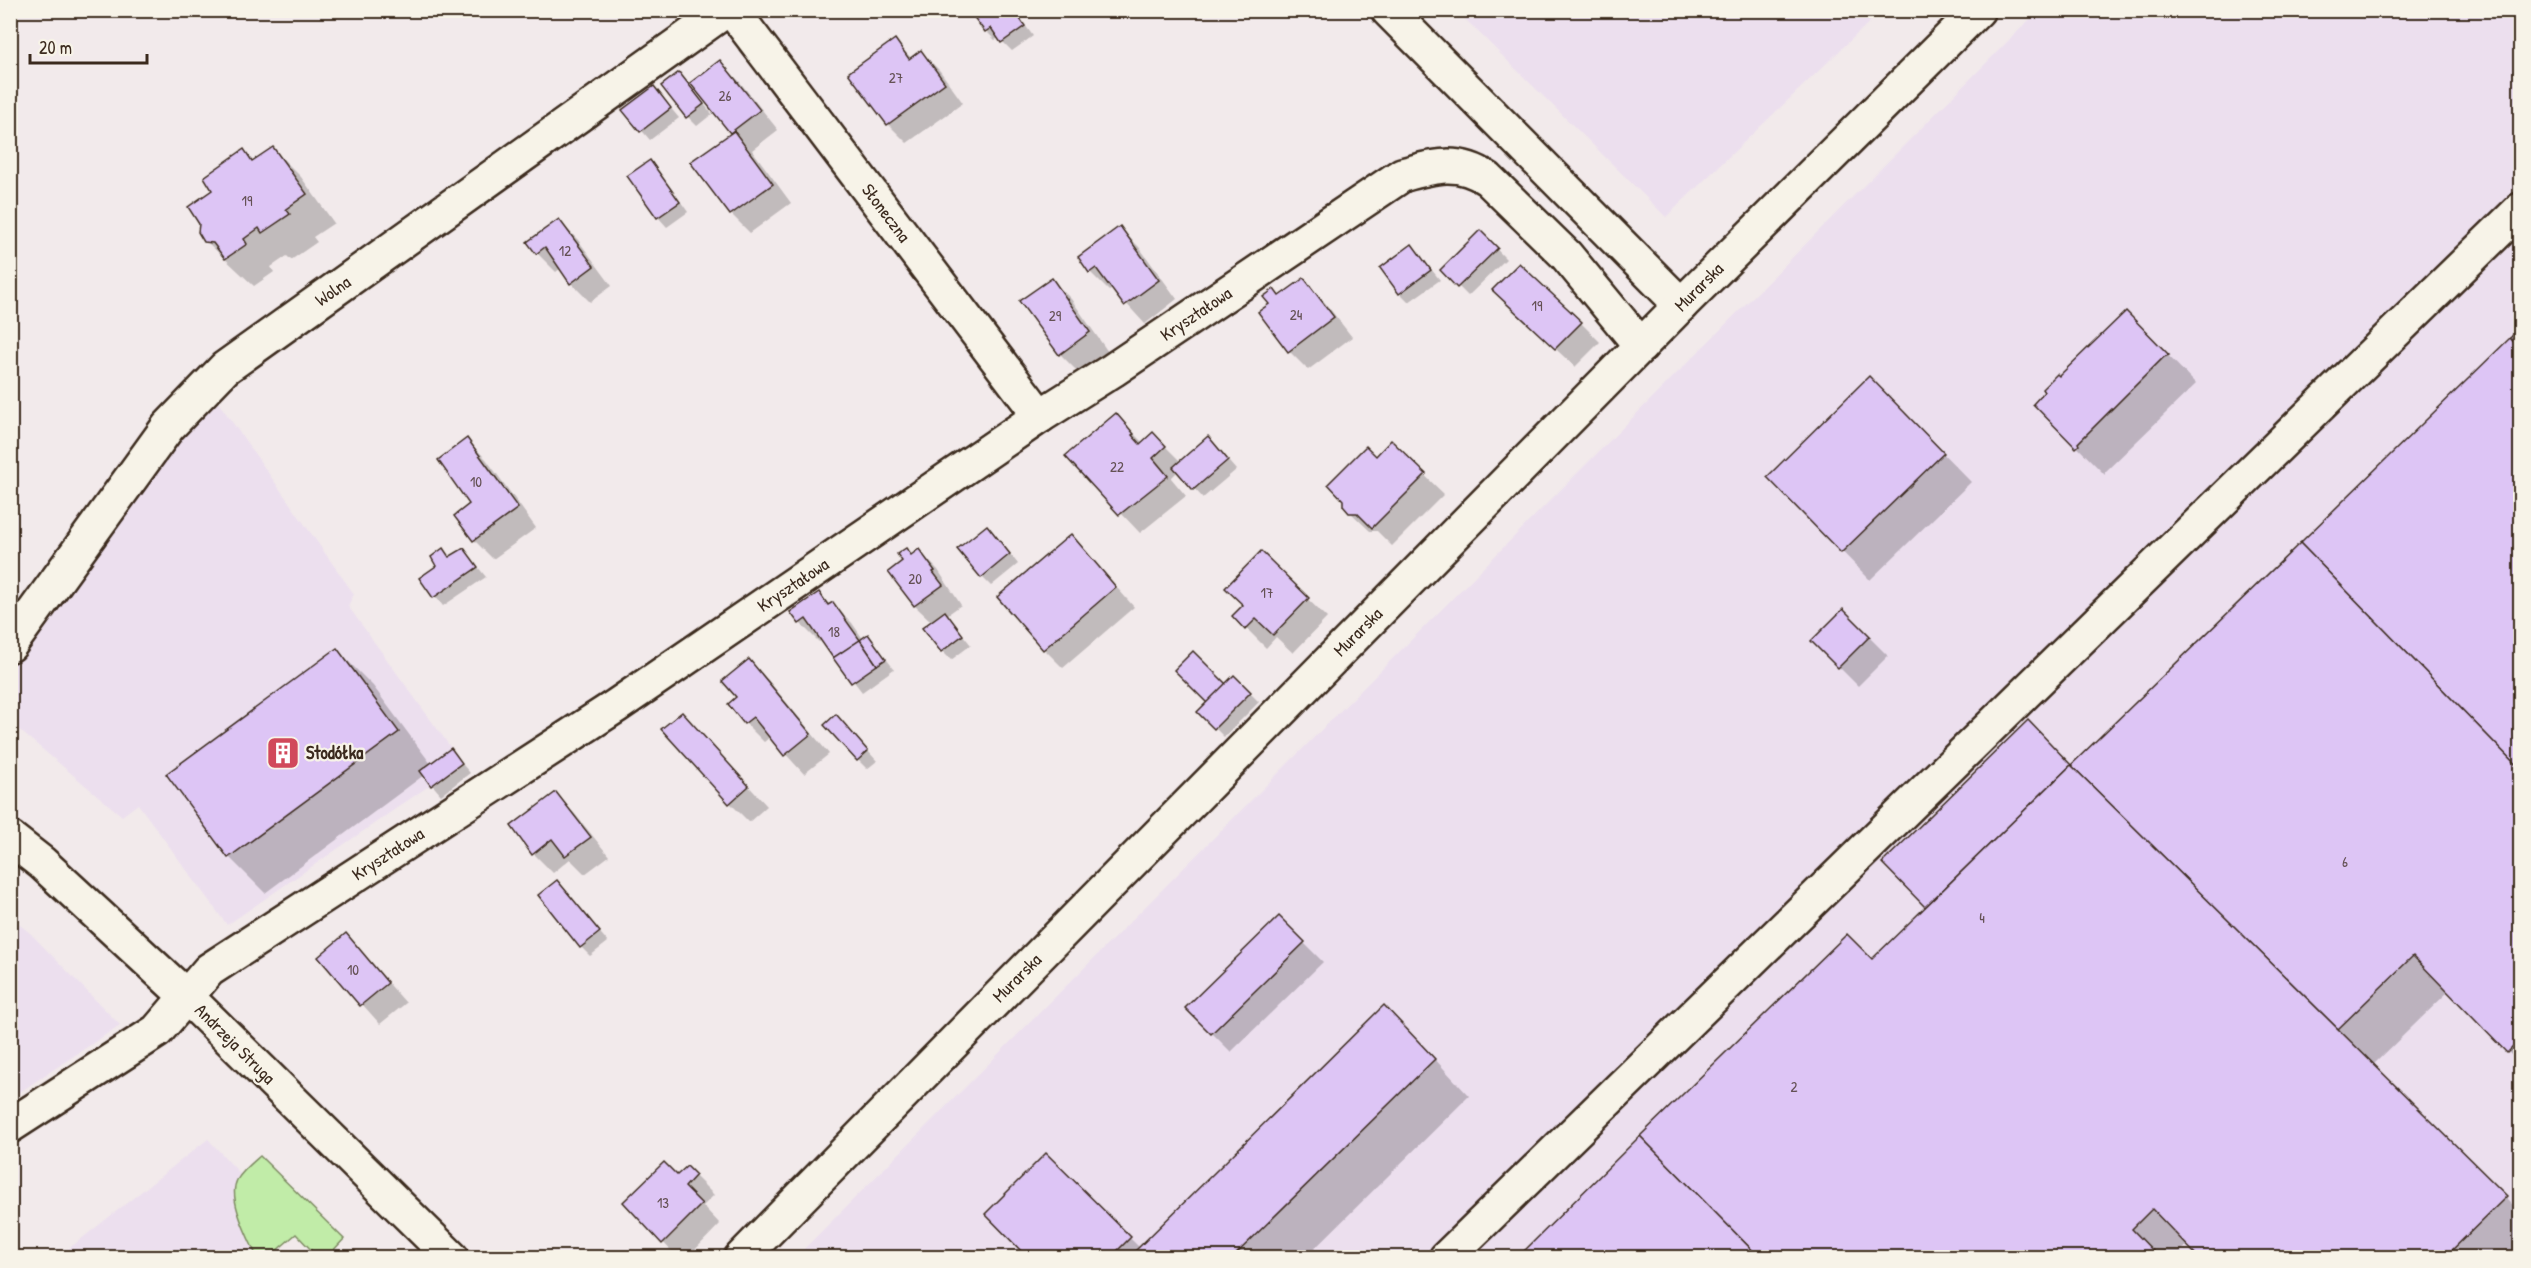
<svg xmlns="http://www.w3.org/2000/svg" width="2531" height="1268" font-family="'Patrick Hand',sans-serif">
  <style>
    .built { fill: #ecdfee }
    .green { fill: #c1eca8; stroke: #7e8b63; stroke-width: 1.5 }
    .shadow { fill: #0003 }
    .building { fill: #ddc5f5; stroke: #3b2a1e; stroke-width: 1.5 }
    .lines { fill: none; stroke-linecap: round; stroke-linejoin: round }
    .minor-casing { stroke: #3b2a1e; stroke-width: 38 }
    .minor { stroke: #f7f3e8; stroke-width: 33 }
    .labels { text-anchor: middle; stroke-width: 4.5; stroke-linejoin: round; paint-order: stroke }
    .number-label { font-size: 15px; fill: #645154 }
    .street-label { font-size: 18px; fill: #3b2a1e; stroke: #f7f3e8 }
    .poi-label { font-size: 18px; font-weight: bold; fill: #3b2a1e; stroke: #f7f3e8; text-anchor: start }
  </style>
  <rect width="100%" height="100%" fill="#f2eaeb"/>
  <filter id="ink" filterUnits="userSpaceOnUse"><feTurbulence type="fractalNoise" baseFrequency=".0167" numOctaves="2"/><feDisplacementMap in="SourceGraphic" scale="12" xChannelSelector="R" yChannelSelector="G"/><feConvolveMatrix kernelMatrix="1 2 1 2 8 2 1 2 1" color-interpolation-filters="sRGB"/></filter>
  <g filter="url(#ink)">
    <!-- built -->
    <g class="built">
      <path d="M1457,11H1881L1666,217Z"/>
      <path d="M2038,11H2520V1257L795,1258Z"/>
      <path d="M213,395L354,594L348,606L462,763L227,925L138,804L122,816L11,723V667L148,476Z"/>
      <path d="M10,917L30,933L120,1025L11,1098Z"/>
      <path d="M208,1139L296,1234L269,1257L57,1258Z"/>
    </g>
    <!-- green -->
    <path class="green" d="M260,1156L344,1239L327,1257H318L296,1234L269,1257H257C249,1239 227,1199 237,1180C242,1171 252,1163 260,1156Z"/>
    <!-- shadow -->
    <g class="shadow">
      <path d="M931,10H947L938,17Z"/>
      <path d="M980,10H1014L1033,36L1012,51L999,38L995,40L986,31Z"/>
      <path d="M895,41L912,59L921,52L940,71L963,103L907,143L888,124L850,73Z"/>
      <path d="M720,62L739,81L778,130L752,150L791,203L750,233L731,214L732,133L692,83Z"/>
      <path d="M688,84L712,114L697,126L688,117Z"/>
      <path d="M654,88L679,118L650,140L625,111Z"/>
      <path d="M273,149L301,177L334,223L313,237L317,242L291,260L287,256L271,267L274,272L254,286L206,241L214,190L243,151L254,161Z"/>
      <path d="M650,162L659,171L688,212L667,227L658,217Z"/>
      <path d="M559,221L578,240L612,286L590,302L571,283L561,268L556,272L537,253Z"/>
      <path d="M1120,228L1139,247L1177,299L1145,324L1113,289L1109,291L1090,272L1080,258Z"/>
      <path d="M1480,232L1506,259L1468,296L1442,270Z"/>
      <path d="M1412,246L1440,280L1409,302L1400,293Z"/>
      <path d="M1052,280L1071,299L1108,352L1079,373L1060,354Z"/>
      <path d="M1303,280L1322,299L1352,337L1308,370L1289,351L1280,298Z"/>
      <path d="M1513,309L1581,323L1600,342L1575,367Z"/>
      <path d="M2520,329V1064L2449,991L2373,1065L2520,1212V1254L2517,1258H2201L2188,1244L2175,1258H1521L1872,961L1927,907L1884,863L2028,722L2072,766Z"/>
      <path d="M2154,341L2196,384L2105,472V475L2035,404L2060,378Z"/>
      <path d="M1869,378L1971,482L1870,580L1769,477Z"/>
      <path d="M1115,415L1143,443L1153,434L1181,462L1217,448L1236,470L1203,498L1178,471L1171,478L1186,496L1140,533L1068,457Z"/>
      <path d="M467,440L486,459L536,528L493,559L474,540Z"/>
      <path d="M1391,443L1444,494L1392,546L1377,531H1370L1350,512L1376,458Z"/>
      <path d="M996,536L1018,564L991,586L982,577Z"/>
      <path d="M1071,536L1134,607L1063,668L1044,649Z"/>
      <path d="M443,550L450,558L464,550L486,577L443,606L421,578L438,566Z"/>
      <path d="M906,550L912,556L919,551L938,570L961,605L947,615L971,645L951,660L942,651L932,622L915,606L890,572L904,561Z"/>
      <path d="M1261,553L1327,618L1293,653L1276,637L1266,648L1234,616L1245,606Z"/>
      <path d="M819,594L830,605L833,604L852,623L863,639L868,635L894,669L862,692L822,640L819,642L800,623Z"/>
      <path d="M1843,611L1888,656L1858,686L1813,641Z"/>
      <path d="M337,650L373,686L431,764L450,750L470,773L441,795L424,775L265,893L229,857Z"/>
      <path d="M749,661L768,680L829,754L804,774L770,737L764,742L745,723L738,697Z"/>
      <path d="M1234,677L1259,702L1224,737L1199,712Z"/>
      <path d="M682,714L767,806L749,822L730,803Z"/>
      <path d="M845,726L877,761L867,769L858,760Z"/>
      <path d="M555,794L574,813L609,856L585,874L570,859L553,873L534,854Z"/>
      <path d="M557,882L608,942L590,956L581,947Z"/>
      <path d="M1279,918L1323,962L1231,1052L1187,1008Z"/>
      <path d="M346,935L406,1003L380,1024L320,957Z"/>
      <path d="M1420,1043L1469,1096L1305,1258H1030L1046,1155L1140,1248Z"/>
      <path d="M687,1168L714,1195L703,1206L720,1224L687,1258H678L625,1202L677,1177Z"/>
      <path d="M103,1253L107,1258H97Z"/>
    </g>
    <!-- building -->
    <g class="building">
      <path d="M978,10H1014L1025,26L1001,43L991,28L985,32L973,16L980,12Z"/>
      <path d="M895,39L909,59L921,50L945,83L887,125L848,73Z"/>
      <path d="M720,60L760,110L730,133L690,83Z"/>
      <path d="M679,72L704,104L686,118L661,86Z"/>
      <path d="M654,86L671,108L640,132L622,110Z"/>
      <path d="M734,131L773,184L730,215L690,162Z"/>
      <path d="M273,147L307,194L286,209L290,214L262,233L259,228L244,239L247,244L225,259L213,243L204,242L198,232L199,224L188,207L212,190L204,177L244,149L252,161Z"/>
      <path d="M650,160L680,202L657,218L627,176Z"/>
      <path d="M559,219L594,266L570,284L545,247L536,254L527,242Z"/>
      <path d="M1120,226L1159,280L1124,306L1096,268L1089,273L1078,257Z"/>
      <path d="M1480,230L1498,248L1457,288L1440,270Z"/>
      <path d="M1412,244L1431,270L1399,294L1380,268Z"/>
      <path d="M1519,263L1582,322L1555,349L1492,290Z"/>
      <path d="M1052,278L1090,332L1059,355L1019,301Z"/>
      <path d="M1304,278L1334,317L1288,352L1258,312L1269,304L1263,297L1274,289L1279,296Z"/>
      <path d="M2126,311L2169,355L2164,357L2078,443L2079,445L2076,448L2033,404L2044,392L2042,389L2057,374L2059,376Z"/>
      <path d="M2520,328V349L2510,338Z"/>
      <path d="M2510,338L2520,349V769L2300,543Z"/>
      <path d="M1869,376L1944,453L1841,553L1767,477Z"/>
      <path d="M1116,413L1134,434L1132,435L1140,444L1153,432L1166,446L1153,458L1168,476L1119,515L1065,456Z"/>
      <path d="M1208,436L1228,460L1193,490L1173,467Z"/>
      <path d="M467,438L518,508L473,541L454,516L469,504L438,460Z"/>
      <path d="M1391,440L1426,474L1372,528L1357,513H1349L1343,506V500L1328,484L1366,446L1376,456Z"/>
      <path d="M987,525L1010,554L981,578L957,549Z"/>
      <path d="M1071,534L1116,587L1043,650L997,597Z"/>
      <path d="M2300,543L2520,769V1040L2507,1053L2413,956L2338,1029L2071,765Z"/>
      <path d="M443,548L449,557L464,548L478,567L433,598L419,578L436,566L431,557Z"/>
      <path d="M906,548L911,555L919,549L935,571L933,572L943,585L914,606L888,572L902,561L897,554Z"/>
      <path d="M1261,551L1309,598L1273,635L1256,619L1245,630L1232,616L1243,605L1225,588Z"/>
      <path d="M819,592L828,605L833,602L860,640L833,658L806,619L799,624L790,612Z"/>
      <path d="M1843,609L1870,636L1838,668L1811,641Z"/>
      <path d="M945,611L963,635L941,652L922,628Z"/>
      <path d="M868,634L886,659L877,665L860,640Z"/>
      <path d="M860,640L877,665L851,683L833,658Z"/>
      <path d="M337,648L399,732L228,858L166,774Z"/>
      <path d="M1193,651L1226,684L1207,703L1174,670Z"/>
      <path d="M749,659L811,734L784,756L753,717L744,724L728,704L736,697L722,681Z"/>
      <path d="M1234,675L1251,692L1214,729L1197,712Z"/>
      <path d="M682,712L749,786L729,804L661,729Z"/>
      <path d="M836,714L868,751L857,761L824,725Z"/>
      <path d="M2028,720L2071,765L1925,907L1882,863Z"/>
      <path d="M451,748L462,763L431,786L420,771Z"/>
      <path d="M2071,765L2507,1196L2444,1258H2199L2152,1209L2132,1229L2160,1258H1760L1640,1136L1847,934L1872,959Z"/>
      <path d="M556,792L591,837L565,856L552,839L532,855L511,826Z"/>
      <path d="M557,880L600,932L580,948L538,895Z"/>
      <path d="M1279,916L1305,942L1211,1034L1185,1008Z"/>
      <path d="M346,933L388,983L360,1006L318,957Z"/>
      <path d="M1384,1005L1435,1059L1232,1258H1128Z"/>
      <path d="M1640,1136L1760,1258H1517Z"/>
      <path d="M1046,1153L1131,1237L1110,1258H1028L985,1214Z"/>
      <path d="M664,1162L677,1175L687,1166L696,1175L685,1187L702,1204L662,1244L623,1202Z"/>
    </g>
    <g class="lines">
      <defs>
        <g id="minor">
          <path d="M732,10L1040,416"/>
          <path d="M1388,10L1681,305"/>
          <path d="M10,645L168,427L225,368L726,10"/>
          <path d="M10,838L42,863L187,997L452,1258"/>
          <path d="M10,1126L157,1031L209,970L616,706L1040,416L1113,370L1402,175C1434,166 1459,159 1488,179L1566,255L1641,346"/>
          <path d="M741,1258L1681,305L1978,10"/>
          <path d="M1446,1258L2520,210"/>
        </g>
      </defs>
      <!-- minor casing -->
      <use href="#minor" class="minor-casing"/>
      <!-- minor -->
      <use href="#minor" class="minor"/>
    </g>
  </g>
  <!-- icons -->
  <defs>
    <symbol id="building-square" viewBox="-11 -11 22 22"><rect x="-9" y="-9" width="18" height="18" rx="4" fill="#d1495b" stroke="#f7f3e8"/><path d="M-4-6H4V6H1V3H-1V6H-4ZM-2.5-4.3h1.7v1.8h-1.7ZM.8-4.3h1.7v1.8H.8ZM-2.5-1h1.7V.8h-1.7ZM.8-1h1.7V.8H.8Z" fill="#fff"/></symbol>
  </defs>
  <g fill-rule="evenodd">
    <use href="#building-square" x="264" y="734" width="38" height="38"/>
  </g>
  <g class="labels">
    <!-- number labels -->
    <g class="number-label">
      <text x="896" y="83">27</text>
      <text x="725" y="101">26</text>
      <text x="247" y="206">19</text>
      <text x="565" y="256">12</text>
      <text x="1537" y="311">19</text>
      <text x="1296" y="320">24</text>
      <text x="1055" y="321">29</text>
      <text x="1117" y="472">22</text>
      <text x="476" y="487">10</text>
      <text x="915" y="584">20</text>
      <text x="1267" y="598">17</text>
      <text x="834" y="637">18</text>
      <text x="2345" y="867">6</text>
      <text x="1982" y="923">4</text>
      <text x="353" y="975">10</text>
      <text x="1794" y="1092">2</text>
      <text x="663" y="1208">13</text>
    </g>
    <!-- street labels -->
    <g class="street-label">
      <text transform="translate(886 213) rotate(53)" y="6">Słoneczna</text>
      <text transform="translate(1699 287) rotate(-45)" y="6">Murarska</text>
      <text transform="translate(333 291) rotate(-35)" y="6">Wolna</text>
      <text transform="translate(1196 314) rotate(-34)" y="6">Kryształowa</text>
      <text transform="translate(793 585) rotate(-34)" y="6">Kryształowa</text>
      <text transform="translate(1358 632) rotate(-45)" y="6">Murarska</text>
      <text transform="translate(388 854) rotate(-33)" y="6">Kryształowa</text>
      <text transform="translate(1017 978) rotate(-45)" y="6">Murarska</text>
      <text transform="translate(235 1044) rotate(45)" y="6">Andrzeja Struga</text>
    </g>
    <!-- poi labels -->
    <g class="poi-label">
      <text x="306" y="759">Stodółka</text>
    </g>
  </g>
  <!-- margin -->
  <rect width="2531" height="1268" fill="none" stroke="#f7f3e8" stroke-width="36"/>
  <rect x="18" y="18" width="2495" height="1232" fill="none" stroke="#3b2a1e" stroke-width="2" filter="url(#ink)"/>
  <!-- scale -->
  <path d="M30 54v9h117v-9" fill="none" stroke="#3b2a1e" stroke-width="3"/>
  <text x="39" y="54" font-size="18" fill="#3b2a1e" stroke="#f7f3e8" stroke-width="4.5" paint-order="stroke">20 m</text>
</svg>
